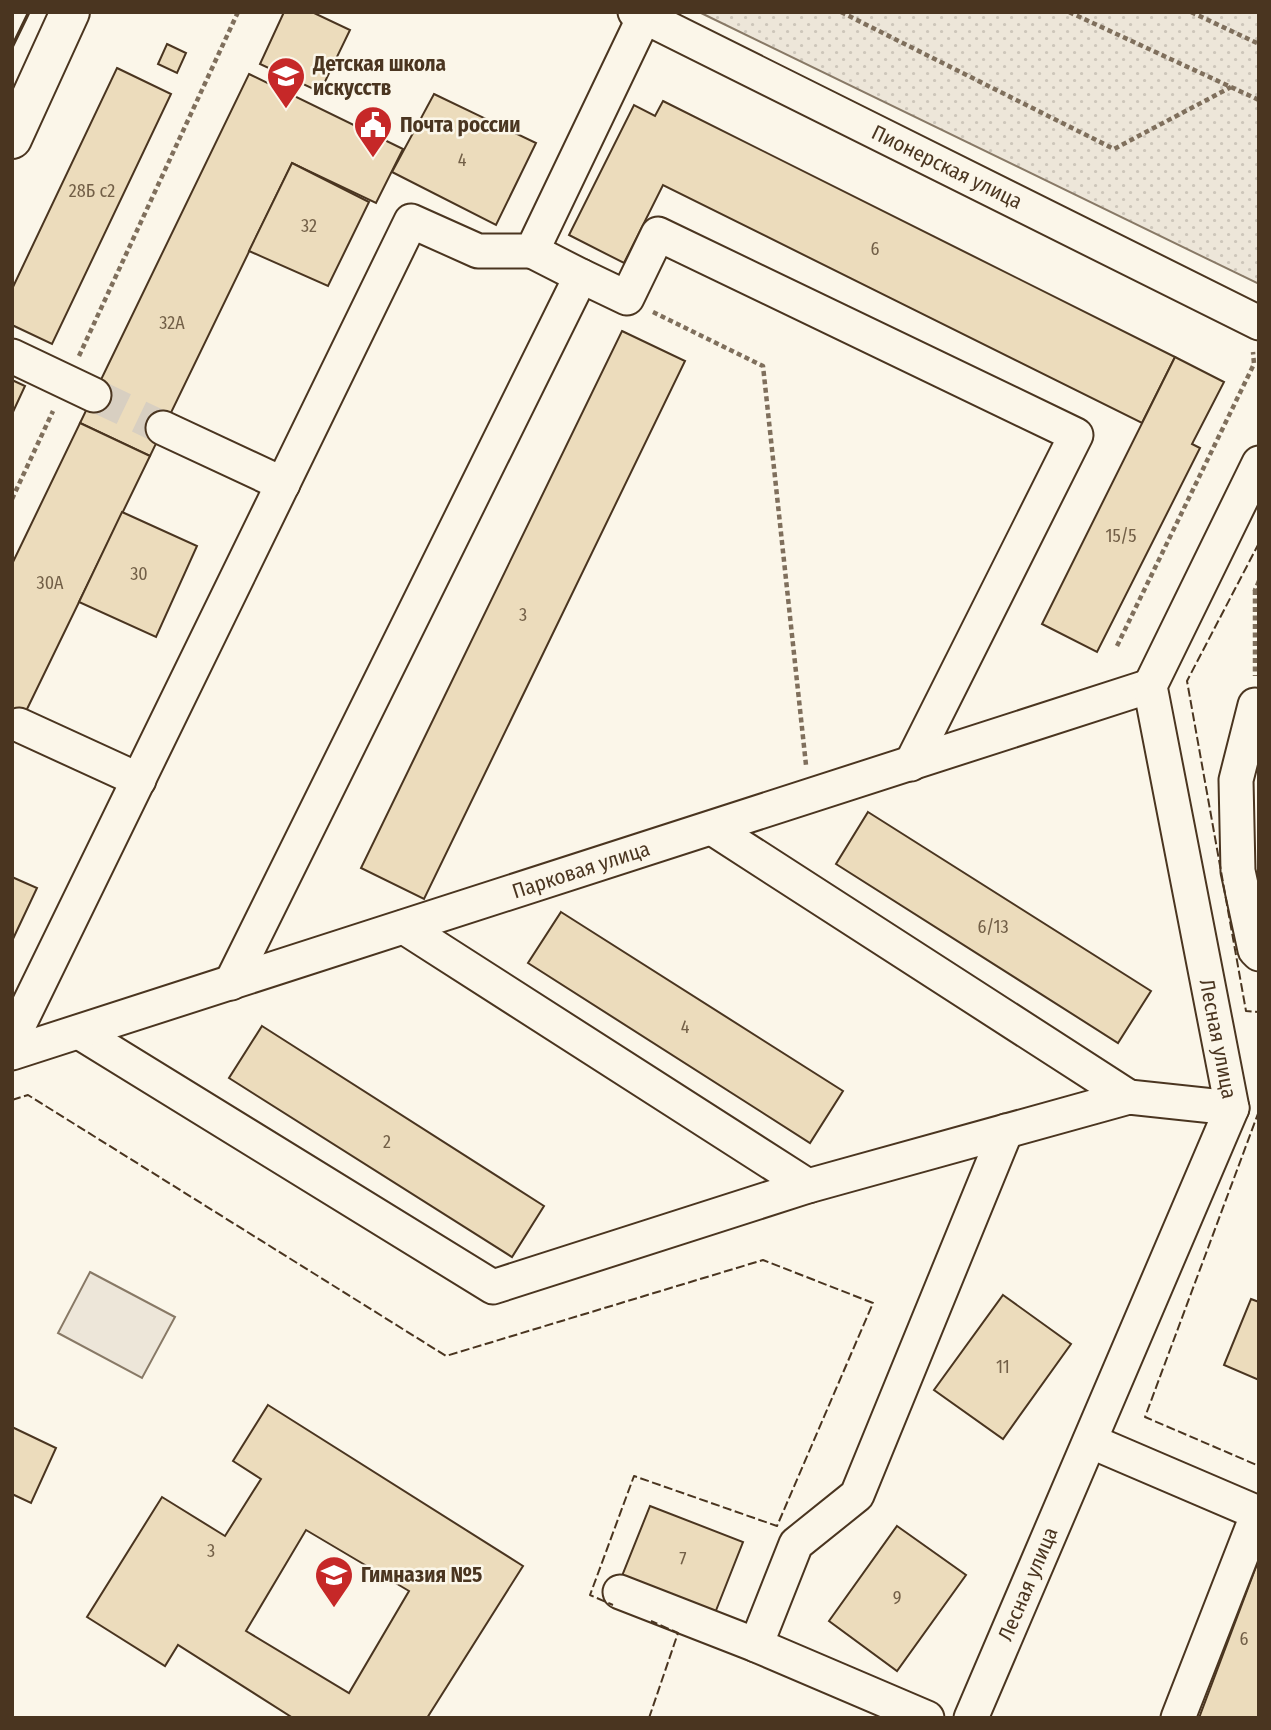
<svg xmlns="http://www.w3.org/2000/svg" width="1271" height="1730" font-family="'Fira Sans Condensed',sans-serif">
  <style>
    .green { fill: url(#green-dots); stroke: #887966; stroke-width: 2 }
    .pitch { fill: #ede6d9; stroke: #887966; stroke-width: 2 }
    .building { fill: #ecdcbc; stroke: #4a3520; stroke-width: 2; fill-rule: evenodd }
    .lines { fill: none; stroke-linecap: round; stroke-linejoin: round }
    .minor-tunnel { stroke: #d8cfc1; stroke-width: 33; stroke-dasharray: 33 17; stroke-linecap: butt }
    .minor-casing { stroke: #4a3520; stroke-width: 37 }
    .major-casing { stroke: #4a3520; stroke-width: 42 }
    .path { stroke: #7f6f5c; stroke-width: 4.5; stroke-dasharray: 5 3.5; stroke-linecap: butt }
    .minor { stroke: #fbf6e9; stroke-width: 33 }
    .major { stroke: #fbf6e9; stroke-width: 38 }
    .fence { stroke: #4a3520; stroke-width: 2; stroke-dasharray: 9 3.5; stroke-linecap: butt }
    .wall { stroke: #4a3520; stroke-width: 3.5 }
    .labels { text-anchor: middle; stroke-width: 5; stroke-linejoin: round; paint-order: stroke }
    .number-label { font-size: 18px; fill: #725f47 }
    .poi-label { font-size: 21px; font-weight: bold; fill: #4a3520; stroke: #fbf6e9; text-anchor: start }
    .street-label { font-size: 21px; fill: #4a3520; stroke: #fbf6e9 }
  </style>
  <defs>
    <pattern id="green-dots" width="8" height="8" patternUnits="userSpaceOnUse" patternTransform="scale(1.75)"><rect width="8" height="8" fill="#ede6d9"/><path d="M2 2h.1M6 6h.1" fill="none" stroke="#cdc6ba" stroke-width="1.8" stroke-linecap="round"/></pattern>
  </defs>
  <rect width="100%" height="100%" fill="#fbf6e9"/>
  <!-- green -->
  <path class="green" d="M699,12H1259V284Z"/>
  <!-- pitch -->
  <path class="pitch" d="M90,1272L175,1317L142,1378L58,1333Z"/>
  <!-- building -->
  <g class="building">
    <path d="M284,12H312L350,30L320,92L260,64Z"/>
    <path d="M167,44L186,53L177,73L158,64Z"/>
    <path d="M117,68L171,94L52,344L12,325V289Z"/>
    <path d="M249,74L403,149L376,203L292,163L150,456L80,423Z"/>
    <path d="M434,94L536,143L496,225L392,172Z"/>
    <path d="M663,101L1175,357L1142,423L663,185L624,263L569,235L634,105L655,116Z"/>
    <path d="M292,163L369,202L328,286L249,251Z"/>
    <path d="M622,331L685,361L424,899L361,868Z"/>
    <path d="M1175,357L1224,382L1192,444L1200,448L1097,652L1042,624Z"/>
    <path d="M12,380L25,386L12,414Z"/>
    <path d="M80,423L150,456L12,740V564Z"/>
    <path d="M122,512L197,546L156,637L79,602Z"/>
    <path d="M868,812L1151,991L1118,1043L836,864Z"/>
    <path d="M12,877L37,888L12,941Z"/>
    <path d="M561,912L843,1091L810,1143L528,963Z"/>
    <path d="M262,1026L544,1206L512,1257L229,1078Z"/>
    <path d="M1003,1295L1071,1344L1003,1439L934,1390Z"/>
    <path d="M1251,1299L1259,1302V1380L1224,1365Z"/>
    <path d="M268,1405L523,1566L427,1718H293L178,1645L165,1666L87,1617L162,1497L225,1536L261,1479L233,1461ZM306,1530L409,1591L349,1693L246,1631Z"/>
    <path d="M12,1427L56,1448L31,1503L12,1494Z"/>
    <path d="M650,1506L743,1542L715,1613L622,1576Z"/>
    <path d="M897,1526L966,1575L897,1671L829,1621Z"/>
    <path d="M1259,1559V1718H1199Z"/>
  </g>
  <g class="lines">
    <!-- minor-tunnel -->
    <path class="minor-tunnel" d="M94,395L163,428"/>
    <defs>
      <g id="minor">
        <path d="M635,12L1259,323"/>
        <path d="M581,276L627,298L658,234L1076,435L911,764"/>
        <path d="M12,356L94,395"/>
        <path d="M163,428L283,484"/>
        <path d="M1255,705L1236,780L1238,871L1255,950L1259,954"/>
        <path d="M19,725L139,780"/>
        <path d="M712,828L1129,1097"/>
        <path d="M404,927L808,1186"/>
        <path d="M231,983L581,276L532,251"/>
        <path d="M79,1032L493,1287L808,1186L1129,1097L1232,1108"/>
        <path d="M12,1039L411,221L478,251H532L644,17"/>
        <path d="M12,1053L1150,686"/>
        <path d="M1090,1441L1258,1513L1178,1718"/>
        <path d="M620,1592L756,1645"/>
        <path d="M927,1718L756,1645L796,1544L857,1495L1006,1131"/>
        <path d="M971,1718L1232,1108L1150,686L1259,463"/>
      </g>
      <path id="major" d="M12,139L70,12"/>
    </defs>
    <!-- minor casing -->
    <use href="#minor" class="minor-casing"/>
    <!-- major casing -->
    <use href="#major" class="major-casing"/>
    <!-- path -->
    <g class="path">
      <path d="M841,12L1114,149L1231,87"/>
      <path d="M1069,12L1259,100"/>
      <path d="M1191,12L1259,44"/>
      <path d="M653,312L763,366L806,765"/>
      <path d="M79,356L238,12"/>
      <path d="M12,499L53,411"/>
      <path d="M1259,581L1255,590L1259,592"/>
      <path d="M1255,590V676"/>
      <path d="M1117,646L1254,364L1253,352"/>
    </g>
    <!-- minor -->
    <use href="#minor" class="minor"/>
    <!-- major -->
    <use href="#major" class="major"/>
    <!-- fence -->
    <g class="fence">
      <path d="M1259,543L1187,681L1246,1011L1259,1012"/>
      <path d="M12,1100L28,1095L446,1356L763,1260L873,1303L777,1526L634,1476L590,1595L613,1605"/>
      <path d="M1259,1111L1145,1417L1259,1466"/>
      <path d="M649,1718L678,1633L651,1621"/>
    </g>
    <!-- wall -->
    <path class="wall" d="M12,47L29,12"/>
  </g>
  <!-- icons -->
  <defs>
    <symbol id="school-pin" viewBox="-11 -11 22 30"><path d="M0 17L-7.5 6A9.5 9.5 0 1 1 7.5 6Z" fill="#c62828" stroke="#fbf6e9"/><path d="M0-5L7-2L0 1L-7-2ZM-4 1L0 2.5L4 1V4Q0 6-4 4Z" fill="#fff"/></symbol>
    <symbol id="civic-pin" viewBox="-11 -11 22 30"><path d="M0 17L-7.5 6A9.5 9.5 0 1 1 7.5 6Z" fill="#c62828" stroke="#fbf6e9"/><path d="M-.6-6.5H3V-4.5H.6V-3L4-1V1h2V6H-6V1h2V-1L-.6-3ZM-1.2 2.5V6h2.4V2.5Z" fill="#fff"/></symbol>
  </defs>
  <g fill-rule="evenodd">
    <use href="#school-pin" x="264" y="54" width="44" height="60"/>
    <use href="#civic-pin" x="351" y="103" width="44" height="60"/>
    <use href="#school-pin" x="312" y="1553" width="44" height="60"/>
  </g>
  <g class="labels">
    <!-- number labels -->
    <g class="number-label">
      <text x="462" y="166">4</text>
      <text x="92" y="197">28Б с2</text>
      <text x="309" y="232">32</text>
      <text x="875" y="255">6</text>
      <text x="172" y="329">32А</text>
      <text x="1121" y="542">15/5</text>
      <text x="139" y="580">30</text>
      <text x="50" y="589">30А</text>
      <text x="523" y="621">3</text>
      <text x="993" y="933">6/13</text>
      <text x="685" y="1033">4</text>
      <text x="387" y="1148">2</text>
      <text x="1003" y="1373">11</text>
      <text x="211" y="1557">3</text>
      <text x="683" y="1565">7</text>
      <text x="897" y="1604">9</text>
      <text x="1244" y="1645">6</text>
    </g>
    <!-- poi labels -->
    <g class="poi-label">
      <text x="313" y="71">Детская школа<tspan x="313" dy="24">искусств</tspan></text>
      <text x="400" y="132">Почта россии</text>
      <text x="361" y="1582">Гимназия №5</text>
    </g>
    <!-- street labels -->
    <g class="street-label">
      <text transform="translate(947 167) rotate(26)" y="7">Пионерская улица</text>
      <text transform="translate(581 870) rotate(-18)" y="7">Парковая улица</text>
      <text transform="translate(1218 1039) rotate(79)" y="7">Лесная улица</text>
      <text transform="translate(1028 1584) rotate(-67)" y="7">Лесная улица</text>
    </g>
  </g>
  <!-- border -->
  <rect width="1271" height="1730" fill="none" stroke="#4a3520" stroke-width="28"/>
</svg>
